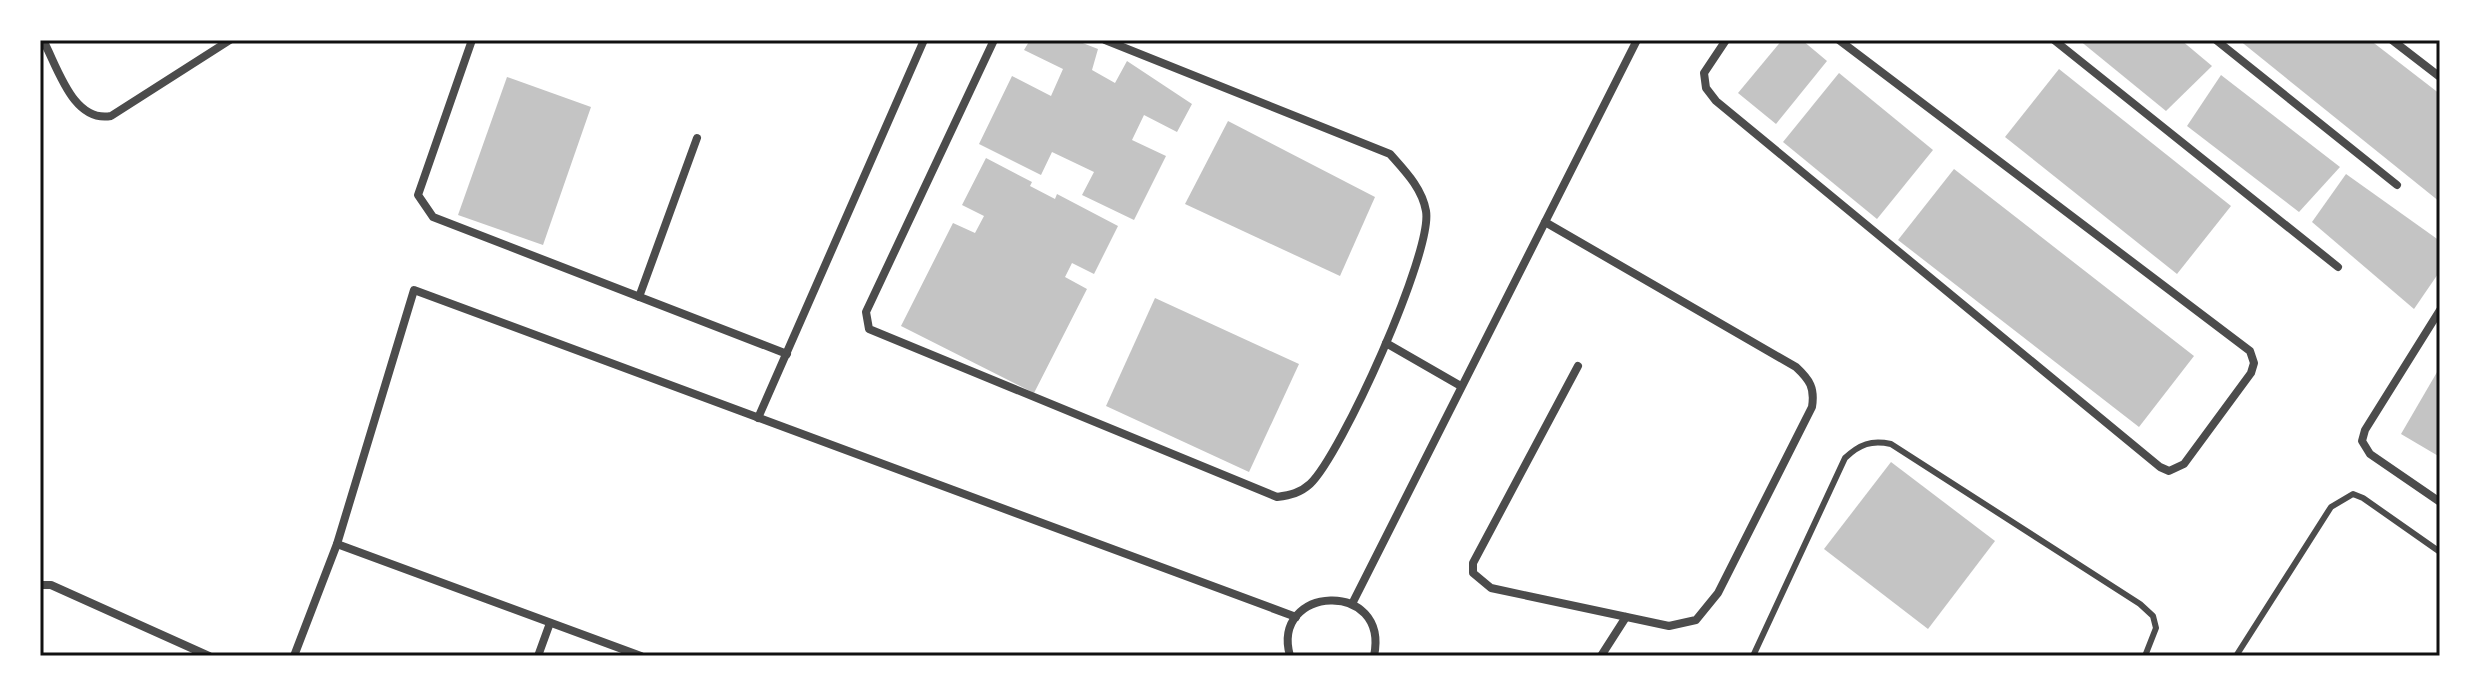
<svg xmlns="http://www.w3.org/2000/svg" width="2480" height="696" font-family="'Archivo Narrow',sans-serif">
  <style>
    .building { fill: #c4c4c4 }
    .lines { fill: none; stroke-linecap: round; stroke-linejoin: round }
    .service { stroke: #4c4c4c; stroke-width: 6 }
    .minor { stroke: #4c4c4c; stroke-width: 8 }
    .neatline { fill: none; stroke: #111; stroke-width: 3 }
  </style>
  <rect width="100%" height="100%" fill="#fff"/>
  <!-- building -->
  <g class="building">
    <path d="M1030,40H1075L1098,49L1092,70L1115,83L1127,61L1192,104L1177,132L1144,115L1132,140L1166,156L1134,220L1082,195L1094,172L1052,152L1041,175L979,144L1012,76L1051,96L1063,69L1024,50Z"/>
    <path d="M1782,40H1802L1827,61L1776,124L1738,93Z"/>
    <path d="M2079,40H2181L2212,66L2166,111Z"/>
    <path d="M2239,40H2370L2440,94V202Z"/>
    <path d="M2059,69L2231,206L2177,274L2005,137Z"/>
    <path d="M1839,73L1933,150L1877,219L1783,142Z"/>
    <path d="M2221,75L2340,167L2299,212L2187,126Z"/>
    <path d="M507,77L591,107L543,245L458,215Z"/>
    <path d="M1228,121L1375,197L1340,276L1185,204Z"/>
    <path d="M986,158L1032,182L1030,186L1055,199L1057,194L1118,226L1094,274L1072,263L1065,277L1087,289L1034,393L901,326L953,223L975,233L984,216L962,205Z"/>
    <path d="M1954,169L2194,356L2139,427L1898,240Z"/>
    <path d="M2346,174L2440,241V271L2414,309L2312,222Z"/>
    <path d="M1155,298L1299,364L1249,472L1106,406Z"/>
    <path d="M2440,367V457L2401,434Z"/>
    <path d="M1891,462L1995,541L1928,629L1824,549Z"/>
  </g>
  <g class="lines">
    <!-- service -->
    <g class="service">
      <path d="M1753,656L1845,458C1860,444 1871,440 1891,444L2140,604L2153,616L2156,628L2145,656"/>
      <path d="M2236,656L2331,507L2353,494L2363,498L2440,552"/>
    </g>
    <!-- minor -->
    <g class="minor">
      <path d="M43,40C58,68 73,123 111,116L230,40"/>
      <path d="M472,40L418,195L433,217L787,354"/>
      <path d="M994,40L866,312L869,329L1277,497C1291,495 1300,493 1310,484C1341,455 1433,252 1426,211C1422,188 1405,171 1390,154L1105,40"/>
      <path d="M1726,40L1704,73L1706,88L1716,101L2160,467L2169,471L2184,464L2251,373L2254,363L2250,351L1839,40"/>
      <path d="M2054,40L2338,267"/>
      <path d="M2216,40L2397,185"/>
      <path d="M2392,40L2440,77"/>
      <path d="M1545,222L1796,367C1810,380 1815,388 1812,407L1718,593L1696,620L1669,626L1491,588L1473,573V563L1578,366"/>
      <path d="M639,297L697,138"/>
      <path d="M2440,310L2365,430L2362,441L2370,454L2440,502"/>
      <path d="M1386,343L1459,385"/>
      <path d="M758,418L924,40"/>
      <path d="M337,544L641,656"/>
      <path d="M40,585H51L209,656"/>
      <path d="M1352,604L1637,40"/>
      <path d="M294,656L337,544L414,290L1296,617"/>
      <path d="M538,656L550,623"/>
      <path d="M1290,656C1270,585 1390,579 1374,656"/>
      <path d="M1601,656L1626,617"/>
    </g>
  </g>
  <!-- border -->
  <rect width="2480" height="696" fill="none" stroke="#ffffff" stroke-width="84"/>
  <rect x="42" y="42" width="2396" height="612" class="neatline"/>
</svg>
